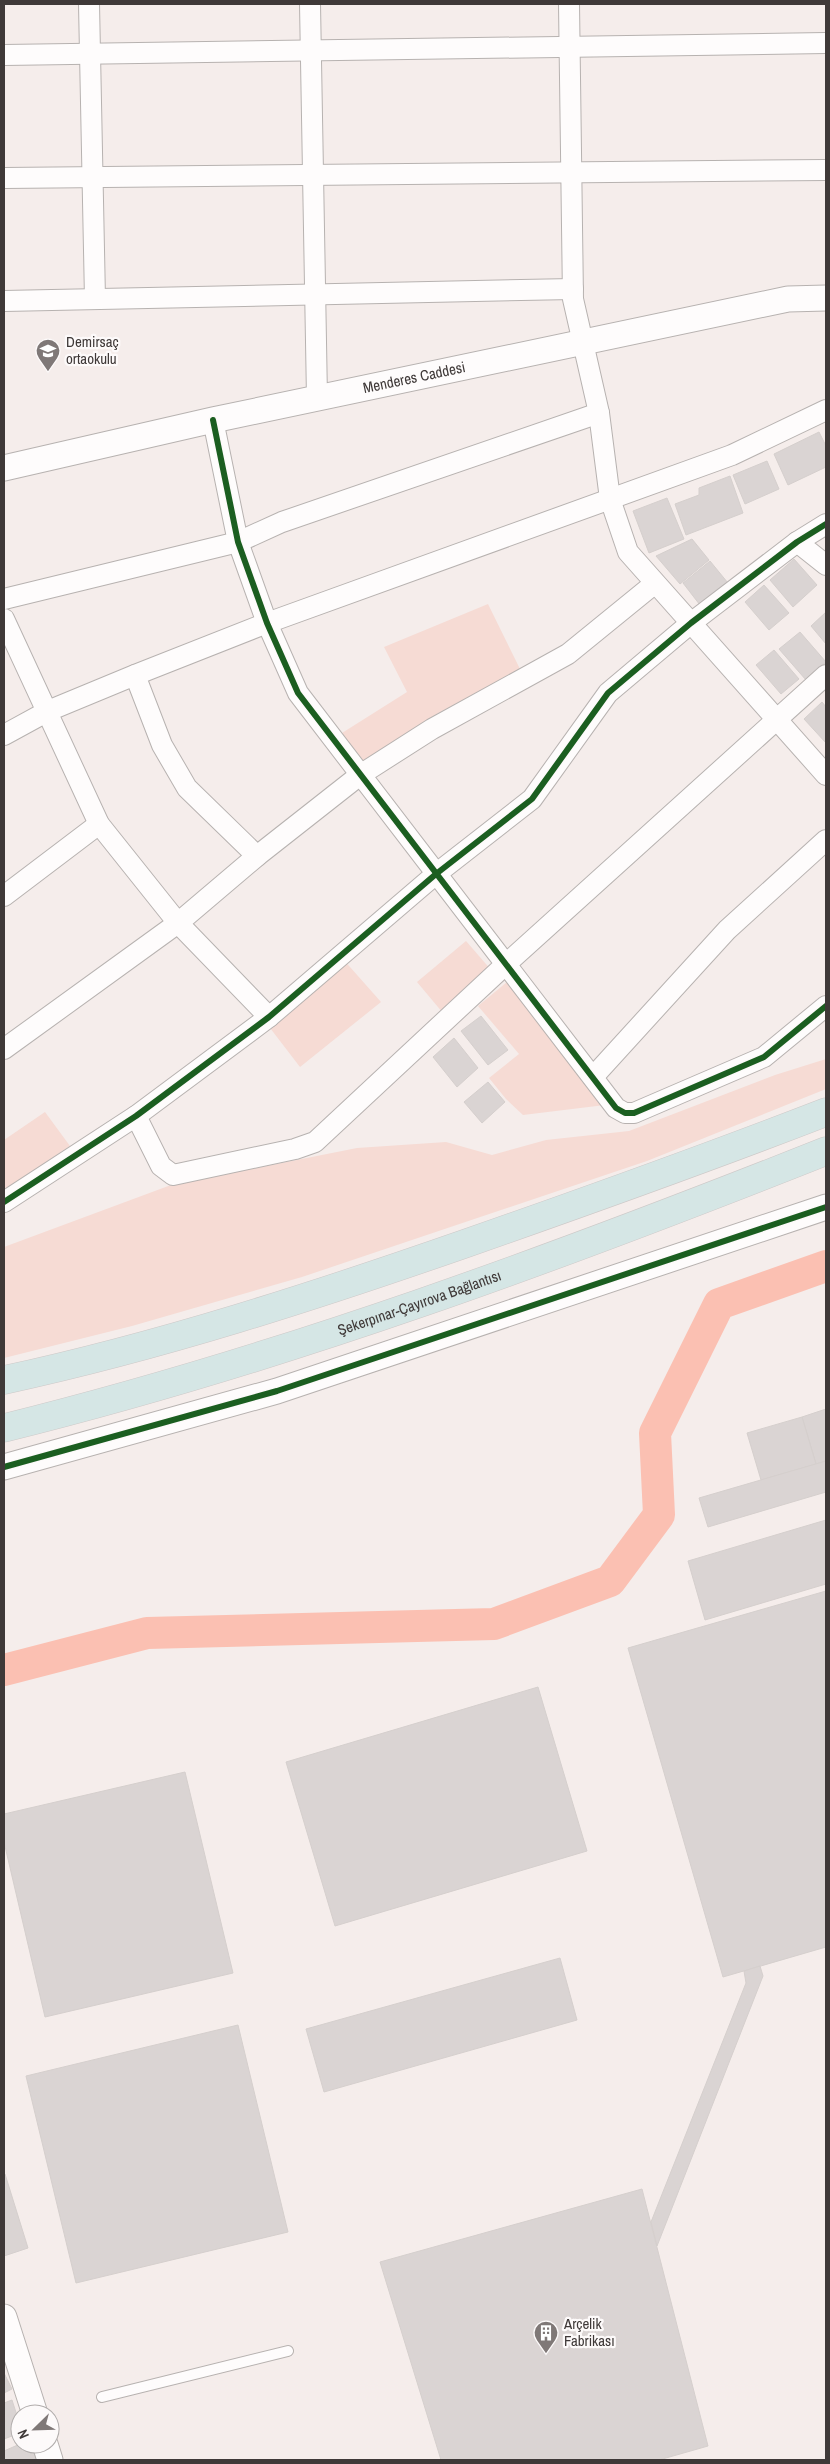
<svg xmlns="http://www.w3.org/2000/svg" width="830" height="2464" font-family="'Archivo Narrow',sans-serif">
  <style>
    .green { fill: #f6dbd4 }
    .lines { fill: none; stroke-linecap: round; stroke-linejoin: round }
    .river { stroke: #fbc0b2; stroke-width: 32 }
    .building { fill: #dad4d3; stroke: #d5cfcd }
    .service-casing { stroke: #b7b2b0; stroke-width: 12 }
    .minor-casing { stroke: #b7b2b0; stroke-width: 22 }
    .tertiary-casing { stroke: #b7b2b0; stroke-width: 27 }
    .motorway-casing { stroke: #cdc9c8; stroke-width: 29 }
    .service { stroke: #fefcfc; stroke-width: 10 }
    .minor { stroke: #fefcfc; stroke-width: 20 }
    .tertiary { stroke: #fefcfc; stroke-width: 25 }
    .motorway { stroke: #d5e6e5; stroke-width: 28 }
    .cycleway-casing { stroke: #fdfafa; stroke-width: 9 }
    .cycleway { stroke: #1b5e20; stroke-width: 6 }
    .labels { text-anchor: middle; stroke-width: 4.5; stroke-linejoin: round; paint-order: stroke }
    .poi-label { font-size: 15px; fill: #3f3938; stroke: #fdfafa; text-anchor: start }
    .street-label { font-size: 15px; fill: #3f3938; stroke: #fdfafa }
  </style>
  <rect width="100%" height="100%" fill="#f5edeb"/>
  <!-- green -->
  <g class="green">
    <path d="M488,604L520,669L435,715L361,762L342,733L407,692L384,647Z"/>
    <path d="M466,941L492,971L443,1013L417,982Z"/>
    <path d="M342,958L381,1002L300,1067L267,1024Z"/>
    <path d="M507,982L605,1105L523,1115L506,1099L489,1078L519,1054L478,1006Z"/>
    <path d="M826,1059V1089L647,1161L302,1277L132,1326L4,1358V1247L171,1185L357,1148L446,1142L492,1155L546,1140L629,1131L775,1075Z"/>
    <path d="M45,1112L70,1146L4,1190V1140Z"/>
  </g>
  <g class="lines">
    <!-- river -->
    <path class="river" d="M4,1670L147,1633L494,1624L610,1581L659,1515L655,1433L719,1304L826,1266"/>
  </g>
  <!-- building -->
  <g class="building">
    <path d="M819,432L826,446V467L788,485L774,454Z"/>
    <path d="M767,461L779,489L745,504L733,475Z"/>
    <path d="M730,476L743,513L686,535L675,504L699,495V488Z"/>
    <path d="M667,498L684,539L649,553L633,511Z"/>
    <path d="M692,539L709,560L680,584L656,556Z"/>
    <path d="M794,559L817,585L793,607L770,580Z"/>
    <path d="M710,561L728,583L700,605L683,583Z"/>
    <path d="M764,585L789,613L769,630L745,602Z"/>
    <path d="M826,612V644L811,626Z"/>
    <path d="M800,632L826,662L806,680L779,649Z"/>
    <path d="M774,650L799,679L781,694L756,665Z"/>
    <path d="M822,702L826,707V743L804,719Z"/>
    <path d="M481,1016L508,1050L488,1065L461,1031Z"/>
    <path d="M454,1038L478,1068L457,1087L433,1057Z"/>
    <path d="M488,1082L505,1102L482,1123L464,1102Z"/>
    <path d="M826,1409V1461L816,1464L802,1417Z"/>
    <path d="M802,1417L816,1464L761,1480L747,1433Z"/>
    <path d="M826,1461V1492L708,1527L699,1498Z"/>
    <path d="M826,1520V1584L705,1620L688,1561Z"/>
    <path d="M826,1591V1947L723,1977L628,1648Z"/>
    <path d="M538,1687L587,1851L335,1926L286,1762Z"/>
    <path d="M185,1772L233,1973L45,2017L4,1842V1814Z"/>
    <path d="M560,1958L577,2020L324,2092L306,2029Z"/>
    <path d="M760,1966L763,1976L657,2246L651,2222L746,1983L744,1971Z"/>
    <path d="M238,2025L288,2232L76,2283L26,2076Z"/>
    <path d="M5,2174L28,2248L4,2256V2175Z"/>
    <path d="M642,2189L708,2446L659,2460H441L380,2262Z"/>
    <path d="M4,2373L12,2389L4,2393Z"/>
    <path d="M12,2400L20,2425V2433L4,2439V2403Z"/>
    <path d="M20,2444H30L37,2460H4V2451Z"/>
  </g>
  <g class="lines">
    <defs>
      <path id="service" d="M102,2397L288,2351"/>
      <g id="minor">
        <path d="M89,4L95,299"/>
        <path d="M310,4L317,398"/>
        <path d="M569,4L573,299L599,413L610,499L628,552L826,775"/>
        <path d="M4,55L826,43"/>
        <path d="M4,178L826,170"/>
        <path d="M4,301L573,289"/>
        <path d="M213,420L238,542L267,623L298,693L616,1108L625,1113H634L764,1057L826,1006"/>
        <path d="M797,542L826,565"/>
        <path d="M4,599L238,542L282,522L599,413"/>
        <path d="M4,619L99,824L178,923L269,1017"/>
        <path d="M135,675L162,745L187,788L257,856"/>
        <path d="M4,735L48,711L135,675L267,623L732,455L826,410"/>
        <path d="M4,896L99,824"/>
        <path d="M4,1049L178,923L257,856L360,775L432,729L568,654L654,584"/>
        <path d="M593,1077L727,930L826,840"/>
        <path d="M136,1116L161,1166L173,1175L295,1149L315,1142L505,965L826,675"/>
        <path d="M4,1202L136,1116L269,1017L436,874L532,799L608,693L691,623L797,542L826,524"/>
      </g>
      <g id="tertiary">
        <path id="s1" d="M4,468L213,420L788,299L826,298"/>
        <path d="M4,1467L277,1391L826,1207"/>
        <path d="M4,2317L35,2414"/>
        <path d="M45,2444L50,2460"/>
      </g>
      <g id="motorway">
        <path d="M4,1380C161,1346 315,1296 467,1243C587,1201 707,1158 826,1112"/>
        <path id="s2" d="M4,1428C286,1358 556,1258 826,1151"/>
      </g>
    </defs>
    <!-- service casing -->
    <use href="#service" class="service-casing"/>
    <!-- minor casing -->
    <use href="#minor" class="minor-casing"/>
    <!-- tertiary casing -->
    <use href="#tertiary" class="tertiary-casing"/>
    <!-- motorway casing -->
    <use href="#motorway" class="motorway-casing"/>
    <!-- service -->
    <use href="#service" class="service"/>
    <!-- minor -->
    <use href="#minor" class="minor"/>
    <!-- tertiary -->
    <use href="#tertiary" class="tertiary"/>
    <!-- motorway -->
    <use href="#motorway" class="motorway"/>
    <defs>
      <g id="cycleway">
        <path d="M213,420L238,542L267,623L298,693L616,1108L625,1113H634L764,1057L826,1006"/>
        <path d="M4,1202L136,1116L269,1017L436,874L532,799L608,693L691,623L797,542L826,524"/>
        <path d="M4,1467L277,1391L826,1207"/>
      </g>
    </defs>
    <!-- cycleway casing -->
    <use href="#cycleway" class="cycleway-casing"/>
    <!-- cycleway -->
    <use href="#cycleway" class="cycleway"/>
  </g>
  <!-- icons -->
  <defs>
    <symbol id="school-pin" viewBox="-11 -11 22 30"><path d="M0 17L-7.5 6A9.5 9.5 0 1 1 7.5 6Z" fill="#7f7877" stroke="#fdfafa"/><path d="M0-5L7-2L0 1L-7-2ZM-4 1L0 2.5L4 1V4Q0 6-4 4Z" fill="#fff"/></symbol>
    <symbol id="building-pin" viewBox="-11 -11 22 30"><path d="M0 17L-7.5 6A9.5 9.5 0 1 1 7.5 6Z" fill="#7f7877" stroke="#fdfafa"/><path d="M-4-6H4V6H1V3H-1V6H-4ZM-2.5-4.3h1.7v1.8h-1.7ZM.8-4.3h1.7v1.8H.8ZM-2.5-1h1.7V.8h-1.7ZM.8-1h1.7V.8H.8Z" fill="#fff"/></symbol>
  </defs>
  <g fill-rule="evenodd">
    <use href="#school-pin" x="34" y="337" width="28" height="38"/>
    <use href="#building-pin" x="532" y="2319" width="28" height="38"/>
  </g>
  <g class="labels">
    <!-- poi labels -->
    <g class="poi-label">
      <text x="66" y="347">Demirsaç<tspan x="66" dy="17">ortaokulu</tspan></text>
      <text x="564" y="2329">Arçelik<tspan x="564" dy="17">Fabrikası</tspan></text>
    </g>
    <!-- street labels -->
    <g class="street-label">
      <text dy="5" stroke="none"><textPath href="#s1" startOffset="420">Menderes Caddesi</textPath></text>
      <text dy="5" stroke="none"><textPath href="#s2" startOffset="434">Şekerpınar-Çayırova Bağlantısı</textPath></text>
    </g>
  </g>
  <!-- border -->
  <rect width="830" height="2464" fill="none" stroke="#3f3938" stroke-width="10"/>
  <!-- north arrow -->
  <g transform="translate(35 2429) rotate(247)"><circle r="24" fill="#fdfafa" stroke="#b1adac"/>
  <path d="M0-4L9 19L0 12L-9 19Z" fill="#7f7877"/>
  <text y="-8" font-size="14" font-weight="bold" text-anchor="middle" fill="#3f3938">N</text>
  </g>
</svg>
